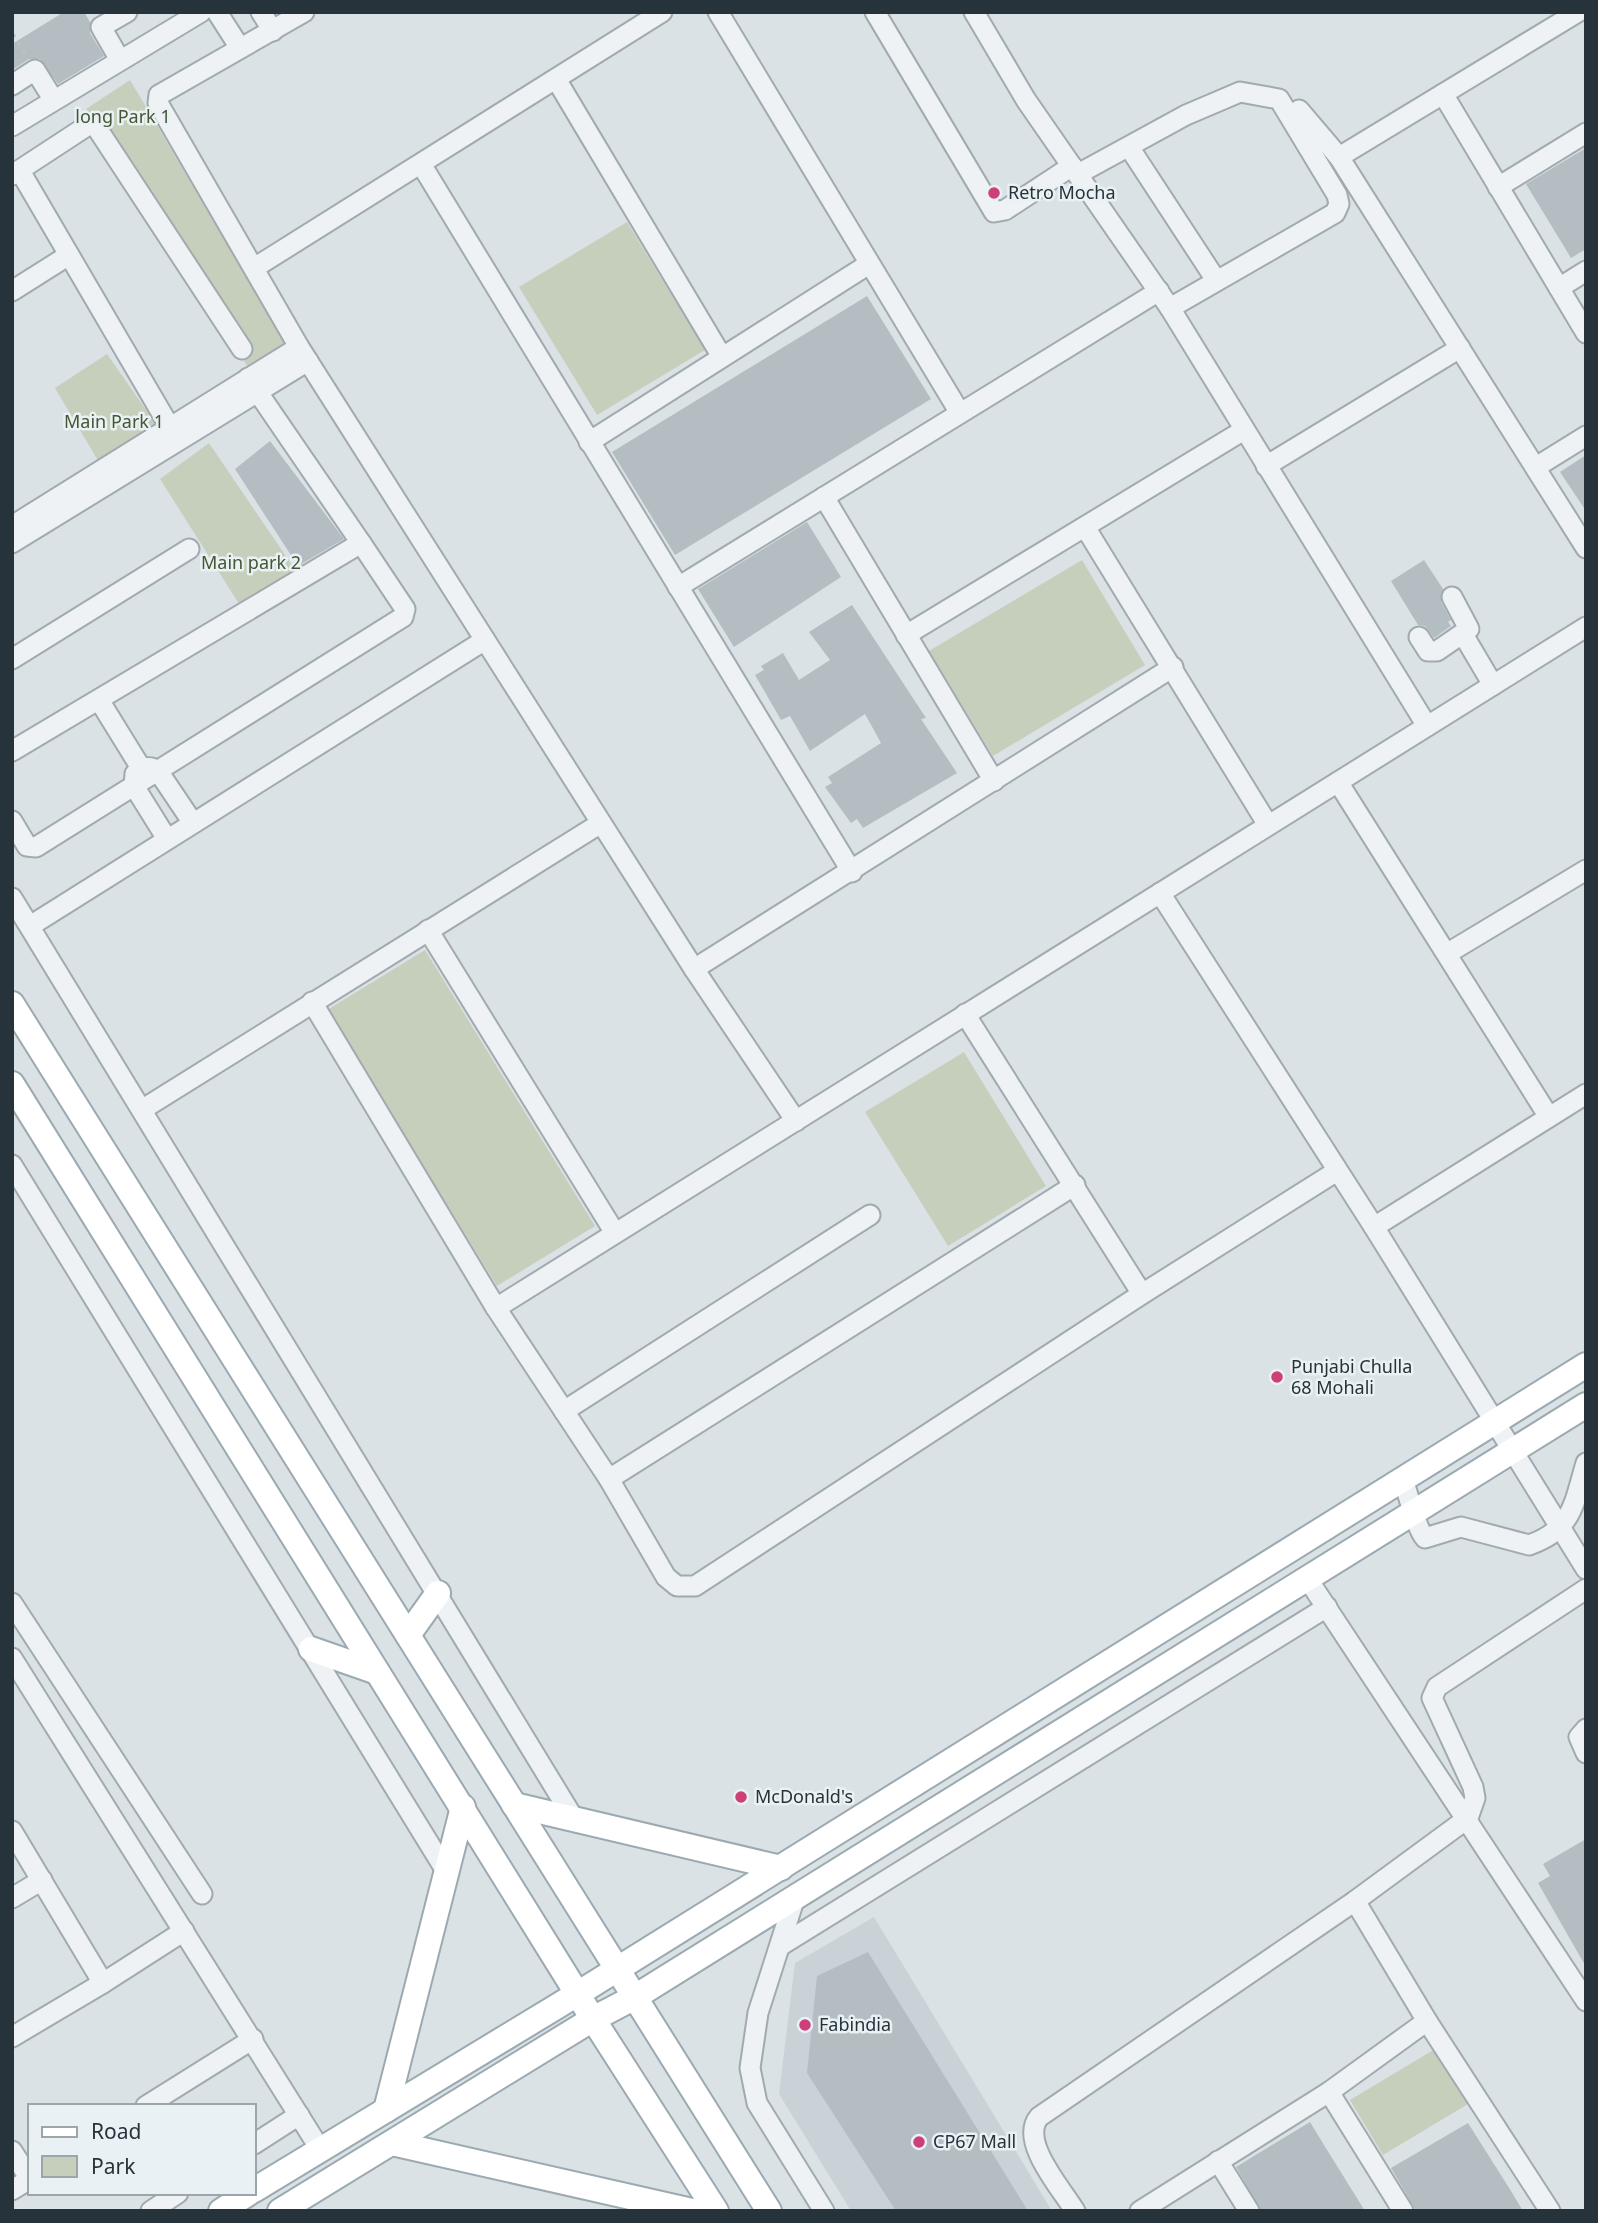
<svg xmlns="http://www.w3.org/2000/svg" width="1598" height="2223" font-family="'Noto Sans',sans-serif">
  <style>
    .built { fill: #c9d2d7 }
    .green { fill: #c6cfbc }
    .building { fill: #b3bdc2 }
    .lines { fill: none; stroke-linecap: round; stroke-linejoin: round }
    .minor-casing { stroke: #a1aaaf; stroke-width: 23 }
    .major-casing { stroke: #9ba9b1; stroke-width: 28 }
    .path { stroke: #bac0c4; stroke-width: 3.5; stroke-dasharray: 5 5; stroke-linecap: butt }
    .minor { stroke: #eef2f4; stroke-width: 19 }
    .major { stroke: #fff; stroke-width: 24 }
    .poi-dot { fill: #cc3f79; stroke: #eaf1f4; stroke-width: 2.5 }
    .labels { text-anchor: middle; stroke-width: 5; stroke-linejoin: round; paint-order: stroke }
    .park-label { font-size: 18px; fill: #435733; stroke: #eaf1f4 }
    .poi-label { font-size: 18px; fill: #26333b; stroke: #eaf1f4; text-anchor: start }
  </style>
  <rect width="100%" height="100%" fill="#dbe2e6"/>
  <!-- built -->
  <path class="built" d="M874,1917L1052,2211H851L779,2094L795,1963Z"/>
  <!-- green -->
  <g class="green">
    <path d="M130,80L289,348L251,372L86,109Z"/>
    <path d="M627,222L705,350L597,415L519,287Z"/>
    <path d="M107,354L160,430L103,469L55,388Z"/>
    <path d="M209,443L298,574L241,607L160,479Z"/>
    <path d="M1082,560L1145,665L993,756L929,651Z"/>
    <path d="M425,950L595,1226L497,1286L327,1010Z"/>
    <path d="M964,1052L1046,1186L948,1246L865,1112Z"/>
    <path d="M1435,2049L1468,2104L1383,2155L1350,2100Z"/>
  </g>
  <!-- building -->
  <g class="building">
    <path d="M64,12H84L90,22V33L104,56L58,84L40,59H29L12,70V44Z"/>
    <path d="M1586,148V249L1571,258L1526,184Z"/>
    <path d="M867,296L931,399L675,555L612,452Z"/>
    <path d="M270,441L344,539L298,566L235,469Z"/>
    <path d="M1586,455V511L1560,472Z"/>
    <path d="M807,522L841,577L734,647L698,589Z"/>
    <path d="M1424,560L1443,589L1441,602L1451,620L1448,622L1451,626L1434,638L1425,626L1418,625L1391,581Z"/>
    <path d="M852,605L926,718L921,719L957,773L863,828L857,819L851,823L825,787L832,783L828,777L881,743L865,714L810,751L790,716L781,720L755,675L764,670L761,666L783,653L799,680L830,660L809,632Z"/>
    <path d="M1586,1839V1967L1538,1883L1550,1876L1543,1864Z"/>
    <path d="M868,1952L1028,2211H896L807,2073L817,1976Z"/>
    <path d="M1310,2122L1324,2145L1365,2211H1261L1236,2167Z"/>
    <path d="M1468,2123L1511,2191L1523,2211H1416L1391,2168Z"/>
  </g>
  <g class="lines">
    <defs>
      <g id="minor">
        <path d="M217,12L240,48"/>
        <path d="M261,12L273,31"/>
        <path d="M304,12L159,95L158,103L299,347L694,969L796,1121"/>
        <path d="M718,12L960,413"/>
        <path d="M875,12L994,212L1005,210L1072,166"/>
        <path d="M974,12L1026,100L1170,308L1427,726"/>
        <path d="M120,60L101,27L127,12"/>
        <path d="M556,79L722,357"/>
        <path d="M12,85L35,70L53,99"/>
        <path d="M1443,94L1586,333"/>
        <path d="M1299,110L1339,157L1586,548"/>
        <path d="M12,126L201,12"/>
        <path d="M1129,147L1216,280"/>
        <path d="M1339,157L1578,12"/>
        <path d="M421,164L852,872"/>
        <path d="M20,171L175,436"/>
        <path d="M1078,174L1186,115L1240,92L1279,99L1337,195L1339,204L1335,213L1170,308"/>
        <path d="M12,175L93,122L242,349"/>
        <path d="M1498,187L1586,133"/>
        <path d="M254,268L662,12"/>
        <path d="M1559,288L1586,271"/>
        <path d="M12,291L69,255"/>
        <path d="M589,442L869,264"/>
        <path d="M1266,466L1460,348"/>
        <path d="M1536,467L1586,436"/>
        <path d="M824,497L994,781"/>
        <path d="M12,526L299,347"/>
        <path d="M1085,527L1268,825"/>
        <path d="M12,543L308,361"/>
        <path d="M678,587L1159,291"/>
        <path d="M906,635L1244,430"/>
        <path d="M1464,636L1493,685"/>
        <path d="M1419,637L1428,651H1437L1469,629L1452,597"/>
        <path d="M12,659L189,549"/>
        <path d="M99,700L141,768"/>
        <path d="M12,751L361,543L248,378"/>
        <path d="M1338,782L1549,1117"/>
        <path d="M12,821L27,846L36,847L403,617L405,609L361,543"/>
        <path d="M167,839L134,786L135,774C143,767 149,765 158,771L193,823"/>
        <path d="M1160,893L1374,1227L1586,1569"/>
        <path d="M12,898L574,1819"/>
        <path d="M30,926L485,640"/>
        <path d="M428,930L615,1233"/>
        <path d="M1448,953L1586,870"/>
        <path d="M694,969L1173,667"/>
        <path d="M312,1002L496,1308L609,1479L666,1577L677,1586H695L1142,1294L1337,1171"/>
        <path d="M965,1014L1142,1294"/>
        <path d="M143,1109L601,823"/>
        <path d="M12,1165L446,1871"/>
        <path d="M1374,1227L1586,1094"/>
        <path d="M496,1308L1586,627"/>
        <path d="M564,1411L870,1215"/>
        <path d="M609,1479L1075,1185"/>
        <path d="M1403,1479C1407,1491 1418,1532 1425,1538L1461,1527L1529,1545C1573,1530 1574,1503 1586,1463"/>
        <path d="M1307,1578L1586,2001"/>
        <path d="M12,1603L202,1894"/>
        <path d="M12,1658L320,2149"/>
        <path d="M1586,1729L1579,1737L1586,1753"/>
        <path d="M12,1831L103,1983L12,2037"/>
        <path d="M796,1894L758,2013L750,2068L757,2103L824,2211"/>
        <path d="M12,1898L42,1880"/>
        <path d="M1355,1901L1427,2021L1550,2211"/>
        <path d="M780,1946L1327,1607"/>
        <path d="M103,1983L184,1931"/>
        <path d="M1329,2092L1403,2211"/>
        <path d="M146,2106L253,2039"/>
        <path d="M254,2144L299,2115"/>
        <path d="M12,2151L30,2179"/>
        <path d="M1218,2161L1249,2211"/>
        <path d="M12,2190L30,2179"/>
        <path d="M151,2211L178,2193"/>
        <path d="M1075,2211C1061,2188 1019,2141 1039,2117L1355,1901L1468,1818L1475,1798L1473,1787L1432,1698L1437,1687L1586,1589"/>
        <path d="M1140,2211L1329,2092L1427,2021"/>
      </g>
      <g id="major">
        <path d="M12,1004L769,2211"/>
        <path d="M12,1084L593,2019L716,2211"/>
        <path d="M408,1635L438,1593"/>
        <path d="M311,1649L377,1672"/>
        <path d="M514,1805L781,1868"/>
        <path d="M386,2110L463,1807"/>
        <path d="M392,2143L692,2211"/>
        <path d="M254,2190L579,1993L1586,1365"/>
        <path d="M221,2211L249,2193"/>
        <path d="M280,2211L593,2019L635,1997L1586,1405"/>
      </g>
    </defs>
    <!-- minor casing -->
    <use href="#minor" class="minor-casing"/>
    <!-- major casing -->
    <use href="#major" class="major-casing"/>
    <!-- path -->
    <path class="path" d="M12,33L26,55"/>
    <!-- minor -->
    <use href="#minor" class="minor"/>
    <!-- major -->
    <use href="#major" class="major"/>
  </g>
  <!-- markers -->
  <g class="poi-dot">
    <circle cx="994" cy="193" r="7"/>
    <circle cx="1277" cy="1377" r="7"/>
    <circle cx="741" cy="1797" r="7"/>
    <circle cx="805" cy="2025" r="7"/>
    <circle cx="919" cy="2142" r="7"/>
  </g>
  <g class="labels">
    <!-- park labels -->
    <g class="park-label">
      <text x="123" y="123">long Park 1</text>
      <text x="114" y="428">Main Park 1</text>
      <text x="251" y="569">Main park 2</text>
    </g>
    <!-- poi labels -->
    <g class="poi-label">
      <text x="1008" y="199">Retro Mocha</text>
      <text x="1291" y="1373">Punjabi Chulla<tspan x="1291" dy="21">68 Mohali</tspan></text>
      <text x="755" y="1803">McDonald's</text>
      <text x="819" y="2031">Fabindia</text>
      <text x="933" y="2148">CP67 Mall</text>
    </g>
  </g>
  <!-- border -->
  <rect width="1598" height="2223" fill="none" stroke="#26333b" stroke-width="28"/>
  <!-- legend -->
  <rect x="28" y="2104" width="228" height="91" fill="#eaf1f4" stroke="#9ca5aa" stroke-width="2"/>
  <rect x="42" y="2127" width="35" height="10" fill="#ffffff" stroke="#9ca5aa" stroke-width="2"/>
  <text x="91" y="2139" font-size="21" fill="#26333b">Road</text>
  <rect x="42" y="2156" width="35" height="21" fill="#c6cfbc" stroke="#9ca5aa" stroke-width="2"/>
  <text x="91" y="2174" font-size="21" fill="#26333b">Park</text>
</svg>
